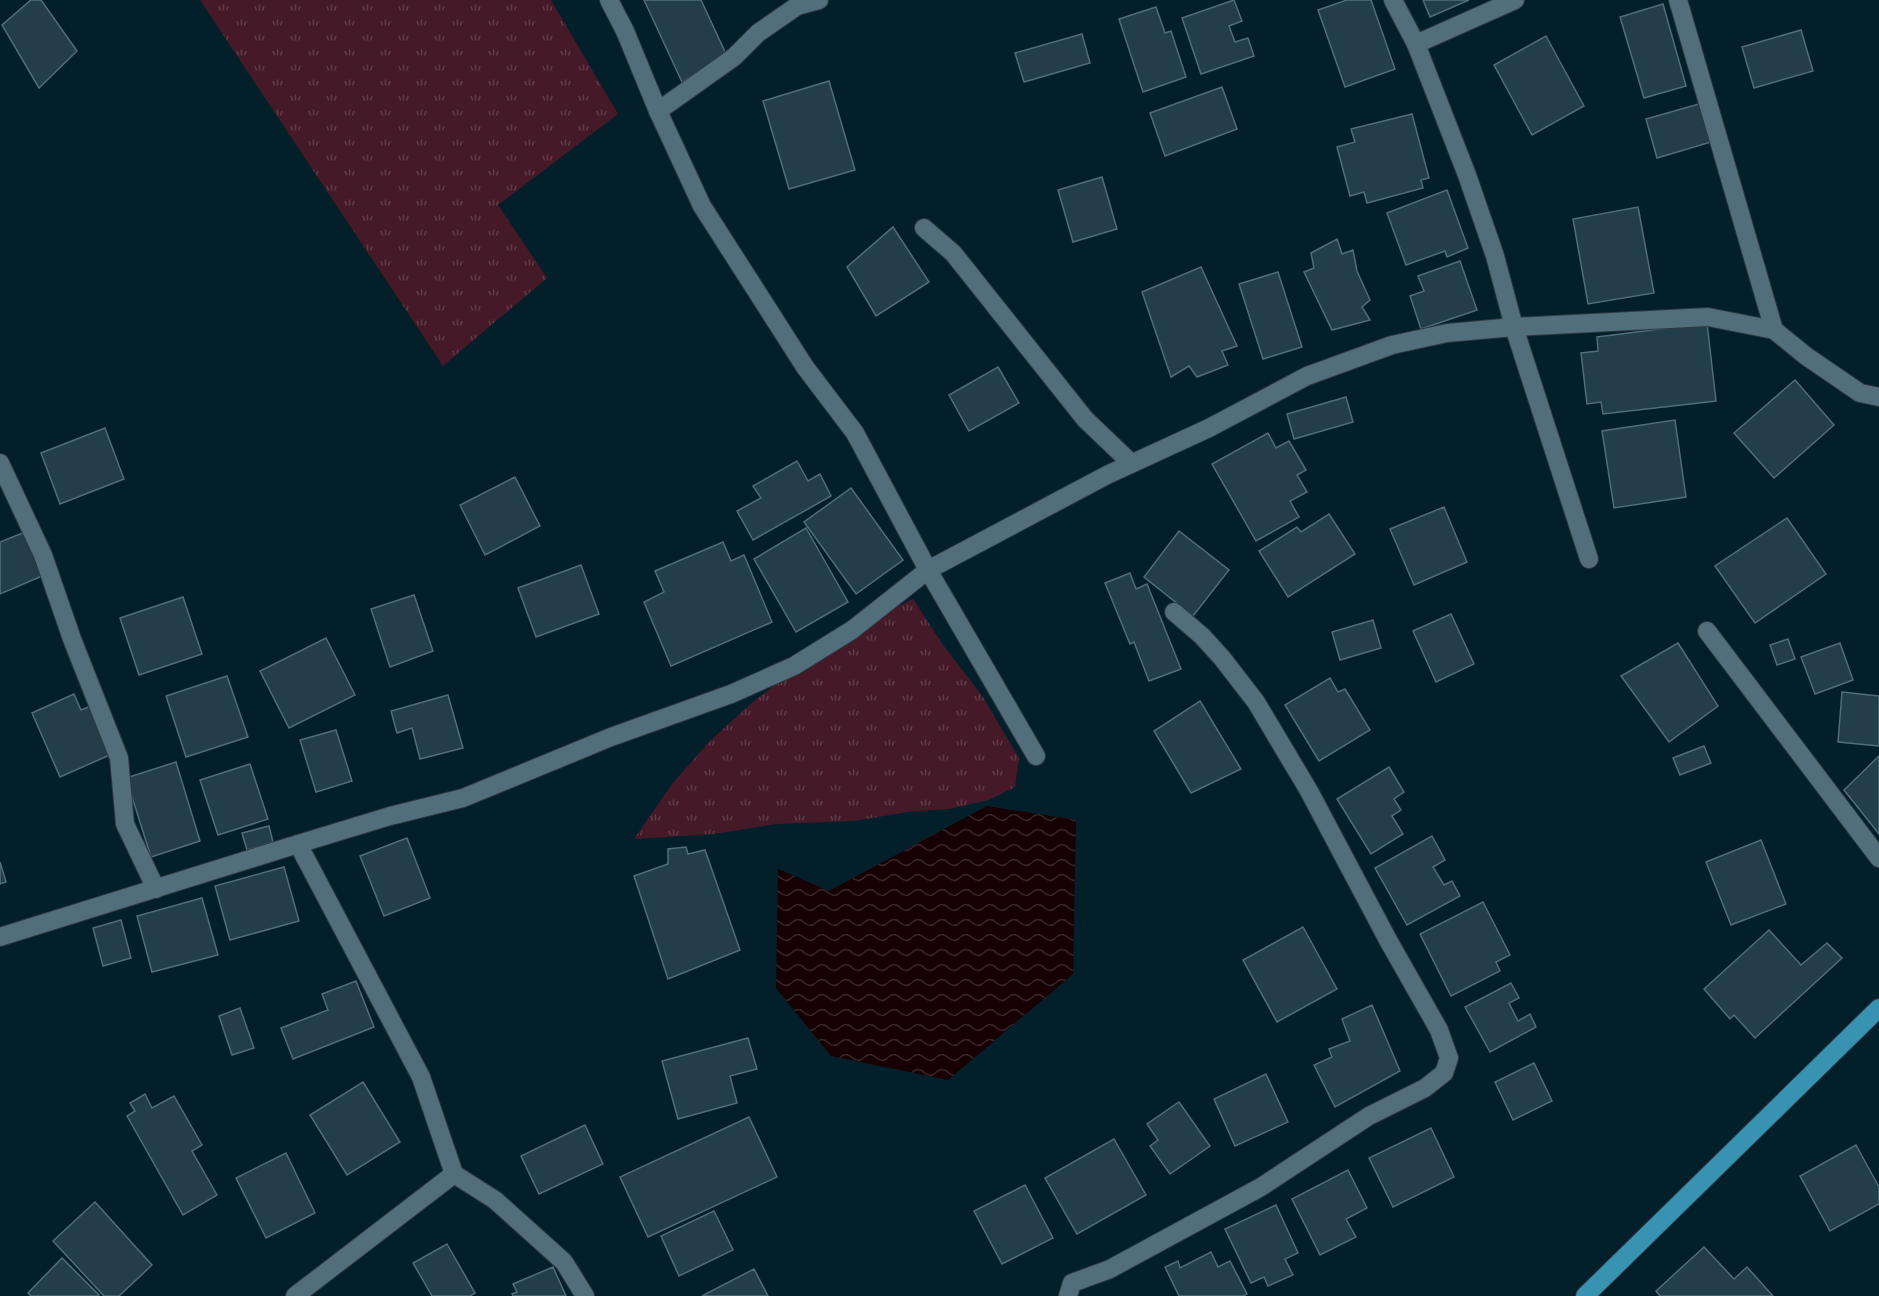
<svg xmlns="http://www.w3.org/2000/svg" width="1879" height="1296" font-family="'Exo 2',sans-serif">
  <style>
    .grass { fill: url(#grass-tufts) }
    .water { fill: url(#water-waves) }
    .building { fill: #233e49; stroke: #506d79; stroke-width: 1.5 }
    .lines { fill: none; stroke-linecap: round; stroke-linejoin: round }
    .minor-casing { stroke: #2e3740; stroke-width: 20 }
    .major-casing { stroke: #2e3740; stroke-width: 20 }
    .minor { stroke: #516e7a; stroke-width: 18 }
    .major { stroke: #3893b2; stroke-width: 18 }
  </style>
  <defs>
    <pattern id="grass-tufts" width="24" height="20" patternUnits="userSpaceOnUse" patternTransform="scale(1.5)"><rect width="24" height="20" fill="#451928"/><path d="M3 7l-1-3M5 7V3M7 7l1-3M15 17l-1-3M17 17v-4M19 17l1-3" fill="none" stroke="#603b48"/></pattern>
    <pattern id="water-waves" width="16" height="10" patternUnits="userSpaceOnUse" patternTransform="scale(1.5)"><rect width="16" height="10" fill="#170004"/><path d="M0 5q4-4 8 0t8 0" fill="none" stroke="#39262a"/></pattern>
  </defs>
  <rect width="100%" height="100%" fill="#031f29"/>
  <!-- grass -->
  <g class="grass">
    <path d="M200,0H551L618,114L498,205L547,278L443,366Z"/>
    <path d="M913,599L943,645L983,697L1019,758L1015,787L989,800L949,809L908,812L854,821L776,824L714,834L634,839L672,784L711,740L754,701L841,635Z"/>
  </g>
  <!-- water -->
  <path class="water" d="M987,806L1076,820L1073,974L948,1080L831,1056L776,988L778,869L829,891Z"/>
  <!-- building -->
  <g class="building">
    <path d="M31,0H41L77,51L39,88L2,25Z"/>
    <path d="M644,0H701L726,54L682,82Z"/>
    <path d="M1234,0L1242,21L1229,26L1235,42L1248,38L1254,56L1201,74L1182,18Z"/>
    <path d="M1347,0H1371L1395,69L1345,87L1318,10Z"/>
    <path d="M1423,0H1469L1430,17Z"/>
    <path d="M1663,4L1686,86L1644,98L1620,17Z"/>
    <path d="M1156,7L1165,33L1171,31L1186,77L1143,92L1119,19Z"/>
    <path d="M1801,30L1813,71L1754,88L1742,47Z"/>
    <path d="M1082,34L1090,63L1024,82L1015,53Z"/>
    <path d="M1546,36L1584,106L1532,135L1494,65Z"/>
    <path d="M829,81L855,170L789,189L763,101Z"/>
    <path d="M1222,87L1237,129L1165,156L1150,113Z"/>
    <path d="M1699,104L1711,142L1657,158L1646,119Z"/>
    <path d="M1412,114L1429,178L1421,180L1423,188L1367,203L1364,192L1350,196L1337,147L1355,142L1351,129Z"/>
    <path d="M1102,177L1117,229L1073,242L1058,190Z"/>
    <path d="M1447,190L1468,248L1447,257L1445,251L1406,265L1387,213Z"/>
    <path d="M1638,207L1654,293L1588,304L1573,219Z"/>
    <path d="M893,227L929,282L876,316L847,267Z"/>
    <path d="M1337,239L1342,254L1353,250L1357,271L1370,300L1362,307L1370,320L1332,330L1304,272L1314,268L1311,253Z"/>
    <path d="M1460,261L1477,310L1421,329L1410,296L1424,291L1418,276Z"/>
    <path d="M1201,267L1237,346L1222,351L1228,365L1197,377L1189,366L1171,377L1142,292Z"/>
    <path d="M1278,272L1302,347L1263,359L1239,284Z"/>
    <path d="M1707,323L1716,401L1603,414L1601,402L1587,404L1581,353L1598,351L1597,337Z"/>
    <path d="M998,367L1019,403L969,431L949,395Z"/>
    <path d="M1795,380L1834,425L1774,478L1734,433Z"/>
    <path d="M1346,397L1353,422L1294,439L1287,414Z"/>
    <path d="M1675,420L1686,497L1614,508L1602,431Z"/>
    <path d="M105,428L124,479L60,504L41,453Z"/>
    <path d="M1268,433L1276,448L1289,441L1306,470L1297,475L1307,492L1290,501L1299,517L1256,541L1212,464Z"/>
    <path d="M797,461L808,481L820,474L831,496L753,540L737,511L761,498L753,486Z"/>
    <path d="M515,477L540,526L485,555L460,505Z"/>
    <path d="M851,488L903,560L856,594L804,522Z"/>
    <path d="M1444,507L1467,562L1414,585L1390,529Z"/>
    <path d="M1329,514L1355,554L1288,597L1259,551L1297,527L1301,532Z"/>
    <path d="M1787,518L1826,574L1755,623L1715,566Z"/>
    <path d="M806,528L848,602L796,632L754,559Z"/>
    <path d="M1179,531L1229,570L1193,616L1144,577Z"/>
    <path d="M25,532L42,576L0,594V542Z"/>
    <path d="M723,542L731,561L744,555L772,622L671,666L644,602L664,592L655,571Z"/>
    <path d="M581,565L599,614L536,637L518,588Z"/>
    <path d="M1130,573L1136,589L1147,584L1181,669L1149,681L1134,642L1130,644L1105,583Z"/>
    <path d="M414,595L433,651L390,667L371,609Z"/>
    <path d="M183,597L202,654L139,675L120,618Z"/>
    <path d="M1451,614L1474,664L1436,682L1413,631Z"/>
    <path d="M1373,620L1381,648L1340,660L1332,632Z"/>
    <path d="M326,638L355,695L289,728L260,671Z"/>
    <path d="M1788,639L1795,659L1777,665L1770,645Z"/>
    <path d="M1678,643L1718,706L1669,742L1621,676Z"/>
    <path d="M1840,643L1853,680L1815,694L1801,657Z"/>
    <path d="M227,676L248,737L186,757L166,696Z"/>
    <path d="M1330,678L1338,692L1345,689L1370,730L1319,761L1285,705Z"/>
    <path d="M1842,692L1879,696V746L1838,742Z"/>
    <path d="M74,694L81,710L91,706L112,754L60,777L32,713Z"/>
    <path d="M448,695L463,748L420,759L412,728L397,733L391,711Z"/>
    <path d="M1200,701L1241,769L1191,793L1154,731Z"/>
    <path d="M336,730L352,781L316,792L300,740Z"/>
    <path d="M1704,746L1711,763L1680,775L1673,758Z"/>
    <path d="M1879,756V834L1844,790Z"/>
    <path d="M176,762L200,841L151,857L126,778Z"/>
    <path d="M250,764L268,819L218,835L200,780Z"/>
    <path d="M1389,767L1404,792L1394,799L1401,810L1392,816L1403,834L1371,854L1337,799Z"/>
    <path d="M269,826L273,842L247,850L242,833Z"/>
    <path d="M1432,836L1445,860L1433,867L1444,885L1452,881L1460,896L1407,925L1375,868Z"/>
    <path d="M407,838L430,898L384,916L360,856Z"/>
    <path d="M1761,840L1786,904L1731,925L1706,862Z"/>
    <path d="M686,847L688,854L705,850L740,950L668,979L634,876L668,864V849Z"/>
    <path d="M0,862L6,882L0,884Z"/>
    <path d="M284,867L299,921L230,940L215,886Z"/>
    <path d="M202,898L218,955L152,972L137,916Z"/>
    <path d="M1483,902L1510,955L1496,962L1500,971L1451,996L1420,934Z"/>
    <path d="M121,920L131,958L103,966L93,928Z"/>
    <path d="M1303,927L1337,989L1277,1022L1243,960Z"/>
    <path d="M1769,930L1801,965L1827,943L1842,958L1755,1038L1734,1015L1730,1019L1704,989Z"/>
    <path d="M356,981L374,1027L293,1059L281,1028L328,1010L322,994Z"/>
    <path d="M1511,983L1519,998L1509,1003L1518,1021L1530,1014L1536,1027L1490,1052L1465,1007Z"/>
    <path d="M1372,1005L1400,1071L1335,1107L1314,1065L1332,1057L1329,1049L1350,1041L1342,1019Z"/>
    <path d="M240,1008L254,1048L232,1055L219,1016Z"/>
    <path d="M748,1038L757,1069L730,1076L737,1103L678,1119L662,1061Z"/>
    <path d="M1534,1063L1552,1101L1513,1120L1495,1082Z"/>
    <path d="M1266,1074L1288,1122L1235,1146L1214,1099Z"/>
    <path d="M363,1082L400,1142L347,1175L310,1115Z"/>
    <path d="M145,1094L152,1108L174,1096L202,1145L192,1151L217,1195L183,1215L127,1116L135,1111L130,1103Z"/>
    <path d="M1179,1102L1210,1146L1170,1174L1150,1146L1158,1140L1147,1124Z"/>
    <path d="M749,1117L777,1177L648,1237L620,1177Z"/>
    <path d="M585,1125L603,1164L539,1194L521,1156Z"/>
    <path d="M1431,1128L1454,1177L1393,1207L1369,1158Z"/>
    <path d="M1114,1139L1146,1195L1077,1234L1045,1178Z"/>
    <path d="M1856,1145L1879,1187V1204L1830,1231L1800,1176Z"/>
    <path d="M286,1153L315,1213L266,1238L236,1178Z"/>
    <path d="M1348,1170L1367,1208L1346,1219L1356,1237L1320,1255L1292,1199Z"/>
    <path d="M1025,1185L1053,1238L1002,1264L974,1211Z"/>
    <path d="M95,1202L152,1265L119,1296H104L53,1241Z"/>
    <path d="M1276,1205L1298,1253L1285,1259L1293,1275L1268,1286L1264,1277L1251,1283L1225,1229Z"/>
    <path d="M714,1211L733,1250L679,1276L661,1236Z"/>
    <path d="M447,1244L475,1293L470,1296H432L413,1263Z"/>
    <path d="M1704,1247L1734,1279L1747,1267L1773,1296H1660L1656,1291Z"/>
    <path d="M1211,1252L1218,1267L1230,1261L1247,1294L1243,1296H1179L1165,1267L1178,1261L1180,1268Z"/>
    <path d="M62,1258L99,1295L97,1296H31L28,1293Z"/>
    <path d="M553,1267L566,1296H513L512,1294L517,1292L513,1284Z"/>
    <path d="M754,1269L768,1296H702Z"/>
  </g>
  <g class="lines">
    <defs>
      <g id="minor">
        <path d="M1393,0L1416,44L1467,175L1495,256L1514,327L1589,559"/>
        <path d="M1678,0L1774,330"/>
        <path d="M1416,44L1515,0"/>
        <path d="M658,111L734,57L758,33L797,6L819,0"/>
        <path d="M924,228L953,253L1085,419L1131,463"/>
        <path d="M0,463L43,555L72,639L119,758L125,824L156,889"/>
        <path d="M1707,631L1879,858"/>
        <path d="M1036,756L928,570L1107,475L1209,428L1307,376L1392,345L1447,333L1514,327L1708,317L1774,330L1806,356L1860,393L1879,397"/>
        <path d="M298,844L390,816L463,798L611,737L731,694L794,666L852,630L928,570L855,433L805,367L702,206L658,111L625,31L609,0"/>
        <path d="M0,937L298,844L421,1077L454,1174L295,1296"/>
        <path d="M454,1174L495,1200L564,1262L585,1296"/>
        <path d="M1068,1296L1072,1283L1110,1269L1261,1187L1369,1116L1425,1088L1444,1073L1449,1058L1439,1030L1388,940L1309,791L1256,702L1222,658L1202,636L1174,612"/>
      </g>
      <path id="major" d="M1585,1296L1879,1008"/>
    </defs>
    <!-- minor casing -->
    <use href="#minor" class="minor-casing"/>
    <!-- major casing -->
    <use href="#major" class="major-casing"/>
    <!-- minor -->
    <use href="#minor" class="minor"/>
    <!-- major -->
    <use href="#major" class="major"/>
  </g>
</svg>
